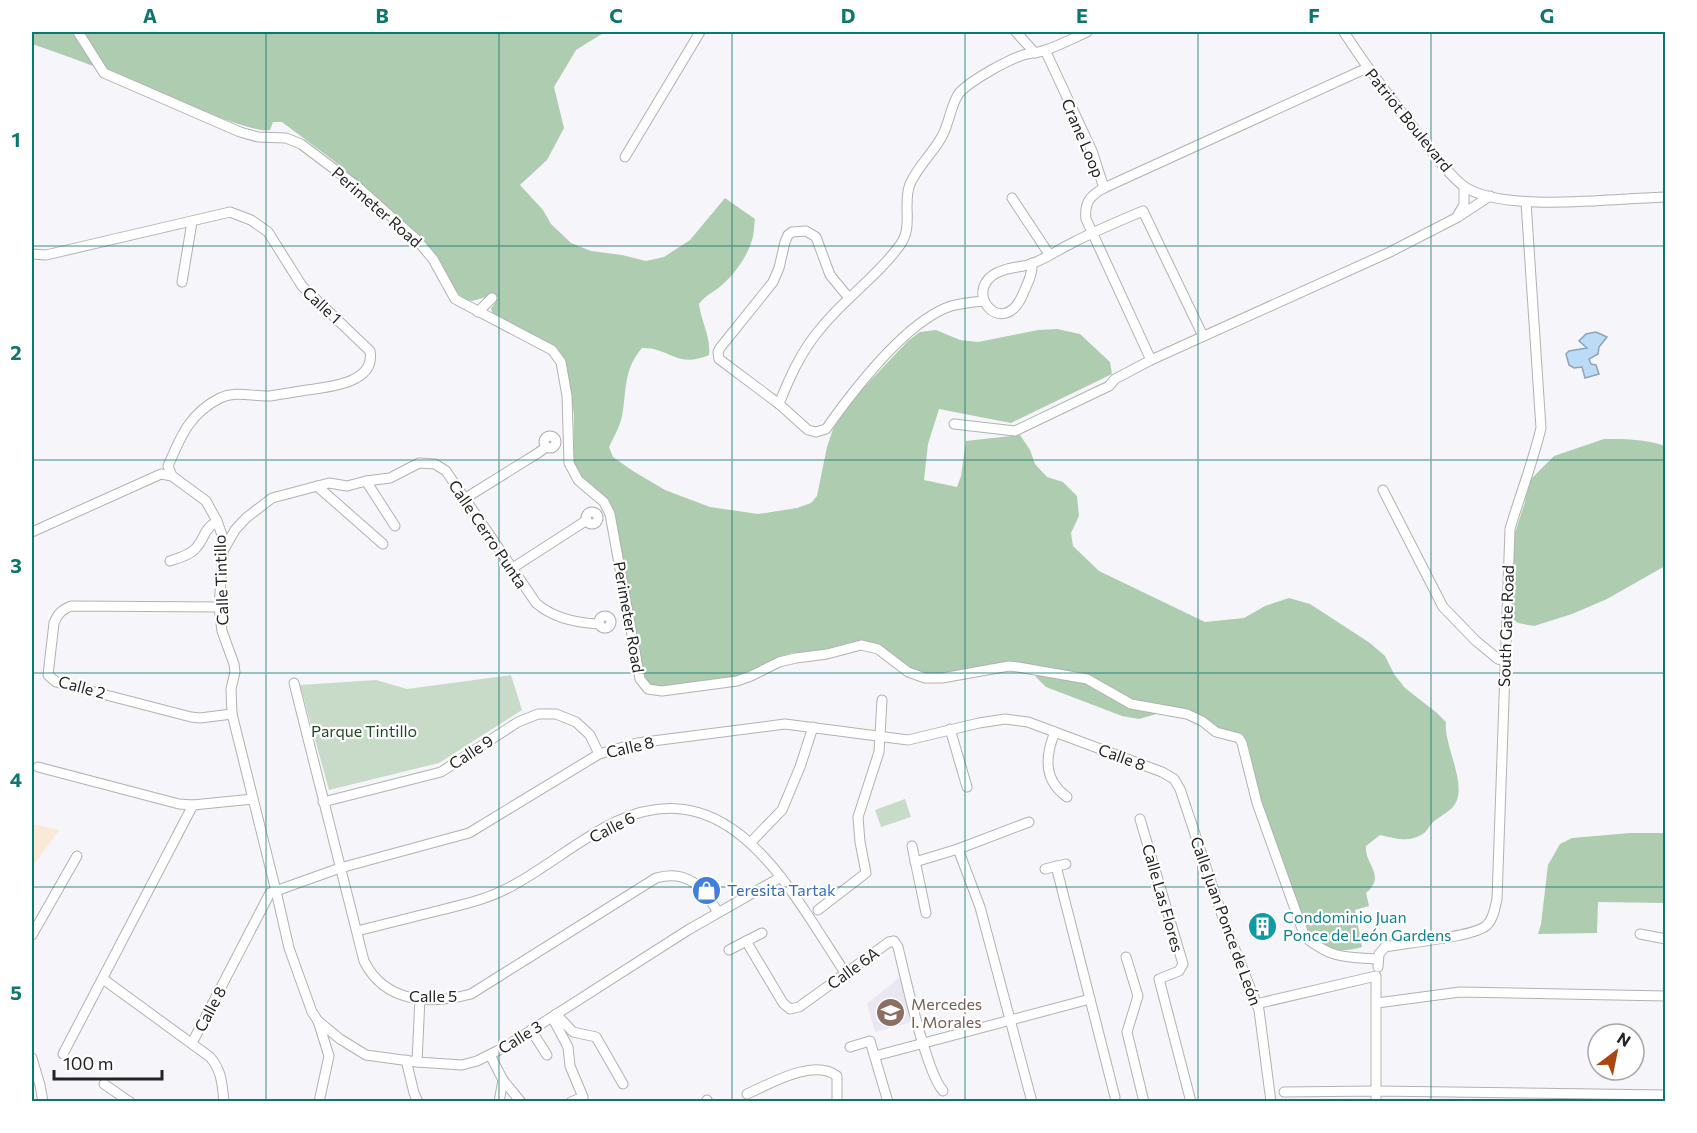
<svg xmlns="http://www.w3.org/2000/svg" width="1697" height="1133" font-family="Commissioner,sans-serif">
  <style>
    .commercial { fill: #fae9d7 }
    .built { fill: #eae7f2 }
    .green { fill: #c8dbc9 }
    .forest { fill: #aeccaf }
    .water { fill: #bbdbf7; stroke: #8ea4b8; stroke-width: 1.5 }
    .lines { fill: none; stroke-linecap: round; stroke-linejoin: round }
    .minor-casing { stroke: #b2b1b4; stroke-width: 11 }
    .minor { stroke: #fff; stroke-width: 9 }
    .grid { fill: none; stroke: #0f766e; stroke-width: 1.5; stroke-opacity: 0.55 }
    .labels { text-anchor: middle; stroke-width: 4.5; stroke-linejoin: round; paint-order: stroke }
    .street-label { font-size: 16px; fill: #242425; stroke: #fff }
    .park-label { font-size: 16px; fill: #1d4b24; stroke: #fff }
    .shop-label { font-size: 16px; fill: #366cbe; stroke: #fff; text-anchor: start }
    .culture-label { font-size: 16px; fill: #0d838f; stroke: #fff; text-anchor: start }
    .education-label { font-size: 16px; fill: #785e54; stroke: #fff; text-anchor: start }
    .neatline { fill: none; stroke: #0f766e; stroke-width: 2 }
    .grid-label { font-size: 20px; text-anchor: middle; font-weight: bold; fill: #0f766e }
  </style>
  <rect width="100%" height="100%" fill="#f6f5f9"/>
  <!-- commercial -->
  <path class="commercial" d="M32,824L59,830L32,867Z"/>
  <!-- built -->
  <path class="built" d="M900,977L912,1022L875,1032L867,1004Z"/>
  <!-- green -->
  <g class="green">
    <path d="M511,675L522,710L439,763L329,790L300,685L376,680L407,689Z"/>
    <path d="M905,799L911,817L881,827L875,810Z"/>
  </g>
  <!-- forest -->
  <g class="forest">
    <path d="M32,32H605L576,50L554,87L564,128L547,160L520,185L543,210L551,224L571,243L591,251L622,255L646,261L664,257L690,240L725,198L755,219C754,227 754,236 751,243C746,259 731,279 717,289C710,294 704,297 699,304C701,321 711,337 709,355C677,369 669,347 642,348C623,370 627,390 622,416C620,426 614,437 609,447L613,457L633,471L665,490L710,507L758,514L797,508L811,503L817,496L827,447L833,429L850,402L908,341L920,332L936,330L960,340L978,342L1038,330L1057,329L1080,334L1110,362L1112,374L1011,423L939,409L928,444L924,480L957,487L961,476L966,441L1020,435L1030,450L1035,464L1047,477L1063,482L1077,496L1079,516L1071,533L1073,546L1099,571L1205,622L1244,618L1265,606L1289,598L1310,604L1370,643L1385,656L1394,674L1405,688L1437,713L1446,722C1443,746 1471,789 1452,808C1447,813 1439,817 1433,822C1429,826 1426,833 1421,835C1407,843 1394,838 1380,835L1366,846C1364,865 1387,875 1366,893L1369,906L1355,910L1362,947C1336,954 1326,950 1306,932L1255,787L1249,748L1244,740L1185,716L1164,712L1139,719L1122,716L1046,687L1036,677L1035,666L1002,664L924,676L860,642H853L822,650L792,653L777,658L738,677L662,686L651,685L643,675L606,502L581,477L573,462L574,414L568,385L556,358L493,314L491,309L496,301L490,296L472,301L463,299L455,290L438,257L418,234L334,161L282,122H273L270,130C250,135 137,83 110,73C84,62 58,53 32,44Z"/>
    <path d="M1604,439C1625,439 1646,439 1665,446V566L1607,599L1572,614L1534,626L1518,623L1509,616L1514,536L1525,502L1528,482L1554,456Z"/>
    <path d="M1630,833H1665V903L1598,902L1597,933L1538,934L1541,924L1548,865L1560,844L1572,838Z"/>
  </g>
  <!-- water -->
  <path class="water" d="M1596,332L1607,337L1599,347L1598,354L1589,359L1591,364L1596,365L1599,374L1585,378L1582,367L1574,368L1569,365L1566,354L1569,351L1587,348L1579,341L1586,334Z"/>
  <g class="lines">
    <defs>
      <g id="minor">
        <path d="M78,32L104,73L240,132L258,137L286,138L301,144L358,187L415,238L433,259L455,299L552,350L561,362L567,396L569,463L578,480L604,502L610,514L640,679L648,689L662,691L737,681L751,676L779,662L796,658L827,654L861,645L878,649L908,672L925,678H942L1009,666L1018,667L1087,679L1131,704L1187,714L1202,721L1216,732L1239,738L1242,743L1257,803L1305,937C1332,959 1345,957 1378,959"/>
        <path d="M1016,32L1035,53"/>
        <path d="M1344,32C1366,67 1391,99 1417,132C1429,148 1449,176 1465,187C1504,213 1617,198 1666,197"/>
        <path d="M1045,50L1092,151L1104,188C1091,195 1084,202 1086,219L1151,360"/>
        <path d="M625,157L700,32"/>
        <path d="M1104,188L1367,68"/>
        <path d="M1012,198L1049,254"/>
        <path d="M1458,217L1490,196"/>
        <path d="M32,254L46,255L230,212L251,220L268,232L302,286L370,351C376,383 329,387 307,390C295,392 283,394 270,396C253,397 236,390 220,398C189,414 181,436 168,466L172,476"/>
        <path d="M1032,263C1033,274 1027,284 1023,294C1002,344 956,285 1004,270C1013,267 1022,267 1031,264C1045,259 1058,250 1072,243C1095,231 1119,221 1143,211L1203,336"/>
        <path d="M182,282L192,222"/>
        <path d="M849,298L830,275L816,237L806,231L792,232L788,235L785,242L779,268L773,282L720,348L718,352L719,359L779,404L808,430L816,432L826,429C853,391 906,321 951,306C962,303 973,302 984,301"/>
        <path d="M478,312L492,298"/>
        <path d="M779,404C790,376 802,350 821,328C845,298 878,276 900,245C914,226 902,204 910,184C918,166 932,154 941,138C949,126 951,102 960,92C973,79 1006,61 1023,55C1030,53 1038,53 1046,50C1060,45 1074,38 1087,32"/>
        <path d="M954,424L1015,431L1109,386L1115,379L1151,360L1390,252L1456,218L1464,205V187"/>
        <circle cx="550" cy="442" r="6"/>
        <path d="M366,481L395,526"/>
        <path d="M317,486L383,544"/>
        <path d="M1383,490L1443,607L1476,641L1498,659L1504,661"/>
        <path d="M464,499L538,453L546,447"/>
        <circle cx="592" cy="518" r="6"/>
        <path d="M32,532L161,474L172,476L206,501L217,521L222,535L223,552L219,607L222,631L234,664L235,672L231,689L232,714L276,891L289,948L312,1012L318,1021L340,1039L366,1055L417,1062L462,1065L477,1061L505,1047L688,930L781,877"/>
        <path d="M223,551L235,530L246,518L272,498L329,483L347,486L366,481L390,478L419,463L435,464L446,471L536,603C553,618 576,623 599,624"/>
        <path d="M170,561C179,558 190,555 196,548C206,537 202,531 217,521"/>
        <path d="M511,569L587,520"/>
        <path d="M219,607L71,606C62,610 58,613 54,623L48,675L56,682L191,717L200,718L232,714"/>
        <circle cx="605" cy="622" r="6"/>
        <path d="M294,683L364,961C385,1003 430,1005 471,994L656,878C688,869 702,887 718,912"/>
        <path d="M950,729L967,787"/>
        <path d="M1055,732C1045,756 1043,780 1067,797"/>
        <path d="M38,767L179,804L193,805L253,799"/>
        <path d="M323,802L441,772L518,722L538,714H556L576,722L590,735L599,754"/>
        <path d="M1140,819L1183,964L1179,971L1159,979L1191,1102"/>
        <path d="M751,842L782,810L800,767L813,727"/>
        <path d="M912,846L926,913"/>
        <path d="M958,849L980,907L1032,1102"/>
        <path d="M915,862L958,849L1029,822"/>
        <path d="M1056,866L1115,1097"/>
        <path d="M1045,869L1066,864"/>
        <path d="M818,910L866,873L860,842L858,817L879,752L882,700"/>
        <path d="M357,931C385,924 413,917 441,910C465,904 488,899 510,887C546,868 578,840 615,822C732,766 792,894 846,974"/>
        <path d="M1640,934L1666,939"/>
        <path d="M32,935L77,856"/>
        <path d="M746,941L783,1003L790,1009L799,1007L889,942L894,941L898,947C905,976 926,1072 943,1091"/>
        <path d="M729,950L762,933"/>
        <path d="M1126,957L1138,996L1127,1032L1144,1102"/>
        <path d="M1378,967L1379,954L1385,947C1404,943 1476,937 1487,925C1494,918 1495,907 1497,899L1510,529C1520,495 1533,462 1541,428L1526,202"/>
        <path d="M103,979L210,1057C222,1071 222,1084 224,1102"/>
        <path d="M1377,1003L1460,992L1666,996"/>
        <path d="M1256,1004L1376,976V1102"/>
        <path d="M556,1014L573,1032L596,1037L623,1084"/>
        <path d="M552,1017L568,1047L570,1066L583,1097L571,1102"/>
        <path d="M318,1021L329,1056L319,1102"/>
        <path d="M531,1030L547,1055"/>
        <path d="M192,1043L270,893L340,868L469,833L599,754L637,743L785,724L908,740L979,723L1005,719L1028,722L1162,772L1174,779L1180,789L1226,927L1259,1010L1271,1102"/>
        <path d="M850,1047L870,1041L888,1102"/>
        <path d="M63,1054L193,805"/>
        <path d="M490,1055L503,1080L499,1102"/>
        <path d="M875,1056L1090,999"/>
        <path d="M32,1058L40,1085L43,1102"/>
        <path d="M406,1060L414,1093L418,1102"/>
        <path d="M417,1062L420,998"/>
        <path d="M503,1080L521,1102"/>
        <path d="M104,1084L130,1102"/>
        <path d="M1284,1092L1376,1091L1666,1095"/>
        <path d="M747,1094C770,1084 813,1058 837,1076V1102"/>
        <path d="M707,1100L708,1102"/>
      </g>
    </defs>
    <!-- minor casing -->
    <use href="#minor" class="minor-casing"/>
    <!-- minor -->
    <use href="#minor" class="minor"/>
  </g>
  <!-- grid -->
  <path class="grid" d="M266,32V1102M499,32V1102M732,32V1102M965,32V1102M1198,32V1102M1431,32V1102M32,246H1666M32,460H1666M32,673H1666M32,887H1666"/>
  <!-- icons -->
  <defs>
    <symbol id="shop-disc" viewBox="-11 -11 22 22"><circle r="9.5" fill="#3f7fe0" stroke="#fff"/><path d="M-5-2.5h2.3a2.7 3.5 0 0 1 5.4 0H5L5.5 6h-11ZM-1.5-2.5h3a1.5 2.3 0 0 0-3 0Z" fill="#fff"/></symbol>
    <symbol id="building-disc" viewBox="-11 -11 22 22"><circle r="9.5" fill="#0f9aa8" stroke="#fff"/><path d="M-4-6H4V6H1V3H-1V6H-4ZM-2.5-4.3h1.7v1.8h-1.7ZM.8-4.3h1.7v1.8H.8ZM-2.5-1h1.7V.8h-1.7ZM.8-1h1.7V.8H.8Z" fill="#fff"/></symbol>
    <symbol id="school-disc" viewBox="-11 -11 22 22"><circle r="9.5" fill="#8d6e63" stroke="#fff"/><path d="M0-5L7-2L0 1L-7-2ZM-4 1L0 2.5L4 1V4Q0 6-4 4Z" fill="#fff"/></symbol>
  </defs>
  <g fill-rule="evenodd">
    <use href="#shop-disc" x="690" y="874" width="33" height="33"/>
    <use href="#building-disc" x="1246" y="910" width="33" height="33"/>
    <use href="#school-disc" x="874" y="996" width="33" height="33"/>
  </g>
  <g class="labels">
    <!-- street labels -->
    <g class="street-label">
      <text transform="translate(1409 120) rotate(51)" y="6">Patriot Boulevard</text>
      <text transform="translate(1083 138) rotate(67)" y="6">Crane Loop</text>
      <text transform="translate(377 207) rotate(41)" y="6">Perimeter Road</text>
      <text transform="translate(322 305) rotate(43)" y="6">Calle 1</text>
      <text transform="translate(488 534) rotate(56)" y="6">Calle Cerro Punta</text>
      <text transform="translate(221 580) rotate(-92)" y="6">Calle Tintillo</text>
      <text transform="translate(629 617) rotate(80)" y="6">Perimeter Road</text>
      <text transform="translate(1506 626) rotate(-88)" y="6">South Gate Road</text>
      <text transform="translate(82 687) rotate(15)" y="6">Calle 2</text>
      <text transform="translate(630 747) rotate(-13)" y="6">Calle 8</text>
      <text transform="translate(471 752) rotate(-33)" y="6">Calle 9</text>
      <text transform="translate(1122 757) rotate(20)" y="6">Calle 8</text>
      <text transform="translate(612 827) rotate(-27)" y="6">Calle 6</text>
      <text transform="translate(1163 898) rotate(74)" y="6">Calle Las Flores</text>
      <text transform="translate(1226 921) rotate(70)" y="6">Calle Juan Ponce de León</text>
      <text transform="translate(853 968) rotate(-36)" y="6">Calle 6A</text>
      <text x="433" y="1002">Calle 5</text>
      <text transform="translate(210 1009) rotate(-62)" y="6">Calle 8</text>
      <text transform="translate(520 1037) rotate(-32)" y="6">Calle 3</text>
    </g>
    <!-- park labels -->
    <g class="park-label">
      <text x="364" y="737">Parque Tintillo</text>
    </g>
    <!-- shop labels -->
    <g class="shop-label">
      <text x="727" y="896">Teresita Tartak</text>
    </g>
    <!-- culture labels -->
    <g class="culture-label">
      <text x="1283" y="923">Condominio Juan<tspan x="1283" dy="18">Ponce de León Gardens</tspan></text>
    </g>
    <!-- education labels -->
    <g class="education-label">
      <text x="911" y="1010">Mercedes<tspan x="911" dy="18">I. Morales</tspan></text>
    </g>
  </g>
  <!-- border -->
  <rect width="1697" height="1133" fill="none" stroke="#ffffff" stroke-width="66"/>
  <!-- north arrow -->
  <g transform="translate(1616 1052) rotate(32)"><circle r="28" fill="#ffffff" stroke="#a7a7a8" stroke-width="1.5"/>
  <path d="M0-4.5L10 22L0 15L-10 22Z" fill="#aa470e"/>
  <text y="-9" font-size="16" font-weight="bold" text-anchor="middle" fill="#242425">N</text>
  </g>
  <!-- scale -->
  <path d="M54 1070v9h108v-9" fill="none" stroke="#242425" stroke-width="3"/>
  <text x="63" y="1070" font-size="18" fill="#242425" stroke="#ffffff" stroke-width="4.5" paint-order="stroke">100 m</text>
  <rect x="33" y="33" width="1631" height="1067" class="neatline"/>
  <g class="grid-label">
    <text x="150" y="23">A</text>
    <text x="382" y="23">B</text>
    <text x="616" y="23">C</text>
    <text x="848" y="23">D</text>
    <text x="1082" y="23">E</text>
    <text x="1314" y="23">F</text>
    <text x="1547" y="23">G</text>
    <text x="16" y="147">1</text>
    <text x="16" y="360">2</text>
    <text x="16" y="573">3</text>
    <text x="16" y="787">4</text>
    <text x="16" y="1000">5</text>
  </g>
</svg>
